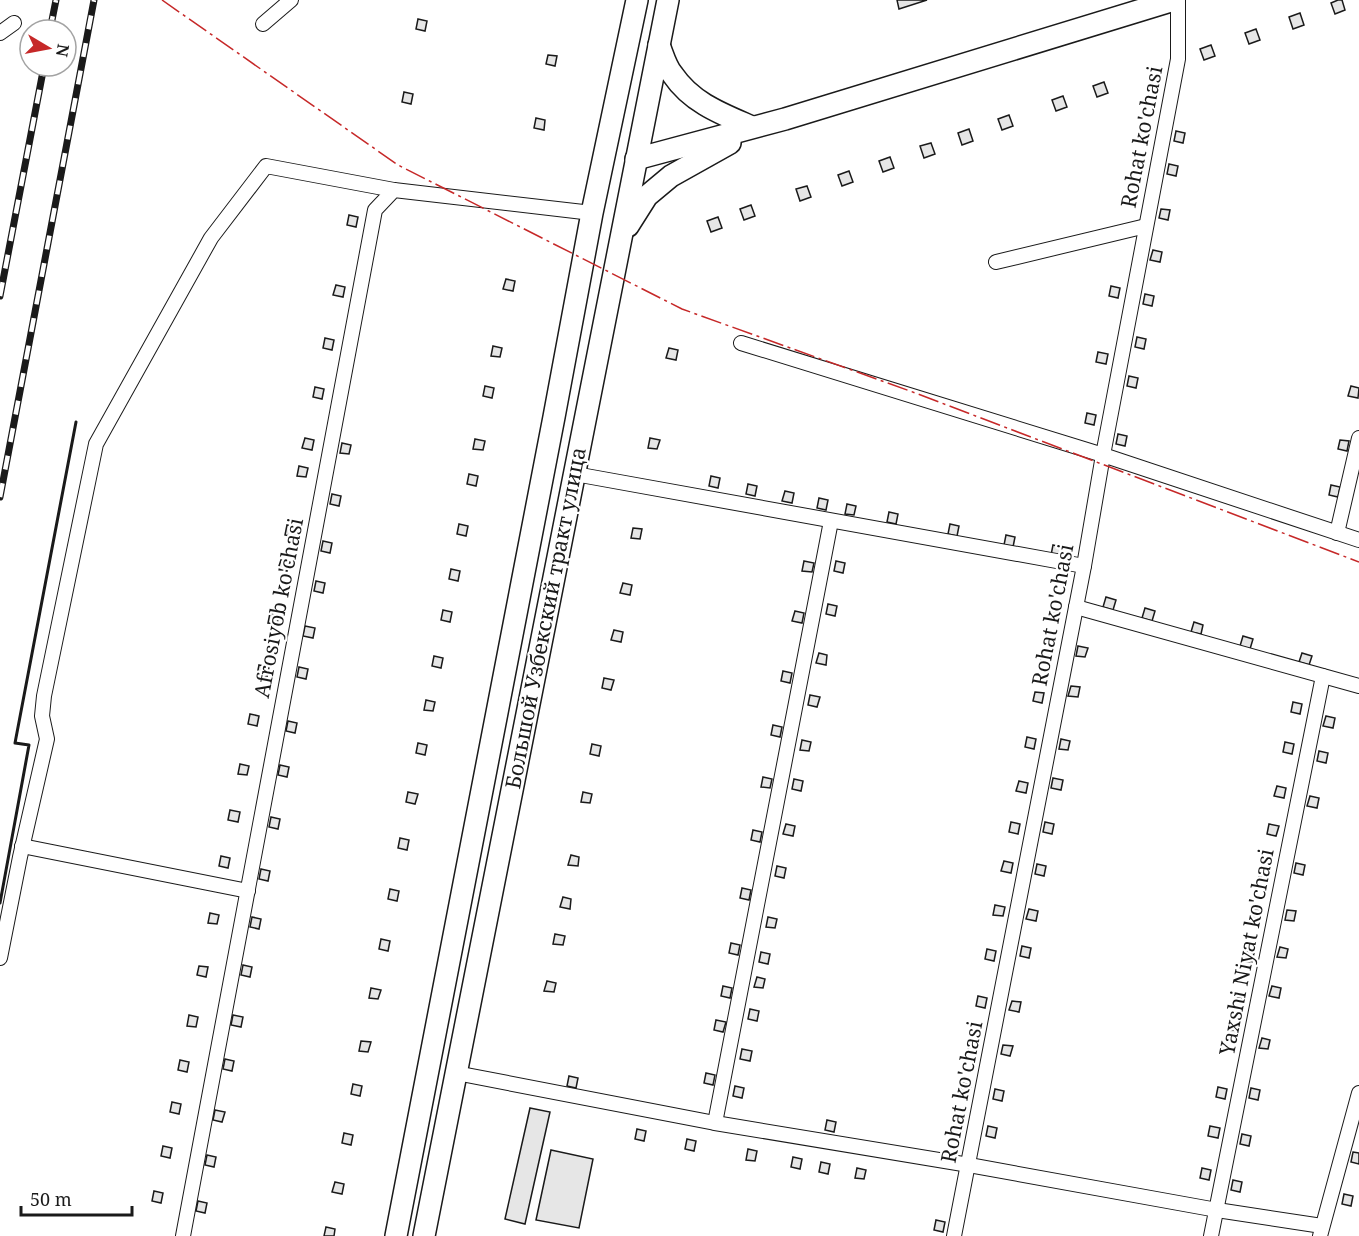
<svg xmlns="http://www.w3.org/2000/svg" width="1359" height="1236" font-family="'Noto Serif',serif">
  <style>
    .building { fill: #e6e6e6; stroke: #1a1a1a; stroke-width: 1.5 }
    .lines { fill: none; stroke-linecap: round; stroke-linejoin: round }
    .street-casing { stroke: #1a1a1a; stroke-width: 16 }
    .primary-casing { stroke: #1a1a1a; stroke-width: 24 }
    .street { stroke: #fff; stroke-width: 14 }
    .primary { stroke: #fff; stroke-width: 21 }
    .rail-casing { stroke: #1a1a1a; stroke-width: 7 }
    .rail { stroke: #fff; stroke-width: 4.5; stroke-dasharray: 14; stroke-linecap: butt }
    .wall { stroke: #1a1a1a; stroke-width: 3 }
    .power { stroke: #c62828; stroke-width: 1.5; stroke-dasharray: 21 4.5 3 4.5; stroke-linecap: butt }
    .labels { text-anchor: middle; stroke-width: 4.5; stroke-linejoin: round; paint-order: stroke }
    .street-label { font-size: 21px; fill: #1a1a1a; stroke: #fff }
  </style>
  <rect width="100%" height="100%" fill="#fff"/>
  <!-- building -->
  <g class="building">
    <path d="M897,0H927L899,9Z"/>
    <path d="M1338,0H1342L1345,10L1335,14L1331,3Z"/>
    <path d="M1300,13L1304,25L1293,29L1289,17Z"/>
    <path d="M418,19L427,21L425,31L416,29Z"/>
    <path d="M1256,29L1260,40L1249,44L1245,33Z"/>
    <path d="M1211,45L1215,56L1204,60L1200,49Z"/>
    <path d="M548,55L557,56L555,66L546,64Z"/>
    <path d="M1104,82L1108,93L1097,97L1093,86Z"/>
    <path d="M404,92L413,94L411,104L402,102Z"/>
    <path d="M1063,96L1067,107L1056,111L1052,100Z"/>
    <path d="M1009,115L1013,126L1002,130L998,119Z"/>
    <path d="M536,118L545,120L544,130L534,128Z"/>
    <path d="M969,129L973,141L962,145L958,133Z"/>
    <path d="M1176,131L1185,133L1183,143L1174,141Z"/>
    <path d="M931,143L935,154L924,158L920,146Z"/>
    <path d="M890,157L894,168L883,172L879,161Z"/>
    <path d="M1169,164L1178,166L1176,176L1167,174Z"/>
    <path d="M849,171L853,182L842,186L838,175Z"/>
    <path d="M807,186L811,197L800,201L796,189Z"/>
    <path d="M751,205L755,216L744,220L740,209Z"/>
    <path d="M1161,209L1170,210L1168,220L1159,218Z"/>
    <path d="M349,215L358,217L356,227L347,225Z"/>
    <path d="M718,217L722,228L711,232L707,221Z"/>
    <path d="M1153,250L1162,252L1160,262L1150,260Z"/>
    <path d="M506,279L515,281L513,291L503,289Z"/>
    <path d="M336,285L345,287L343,297L333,295Z"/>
    <path d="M1111,286L1120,288L1118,298L1109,296Z"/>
    <path d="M1145,294L1154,296L1152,306L1143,304Z"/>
    <path d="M1137,337L1146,339L1144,349L1135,347Z"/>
    <path d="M325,338L334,340L332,350L323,348Z"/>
    <path d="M493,346L502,348L500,357L491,356Z"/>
    <path d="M669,348L678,350L676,360L666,358Z"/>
    <path d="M1098,352L1108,354L1106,364L1096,362Z"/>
    <path d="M1129,376L1138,378L1136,388L1127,386Z"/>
    <path d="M485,386L494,388L492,398L483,396Z"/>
    <path d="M1351,386L1359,388L1358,398L1348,396Z"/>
    <path d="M315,387L324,389L322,399L313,397Z"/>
    <path d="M1087,413L1096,415L1094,425L1085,423Z"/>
    <path d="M1118,434L1127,436L1125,446L1116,444Z"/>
    <path d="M305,438L314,440L312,450L302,448Z"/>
    <path d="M650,438L660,440L657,449L648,448Z"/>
    <path d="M475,439L485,441L483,450L473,449Z"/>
    <path d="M1340,440L1349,441L1347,451L1338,449Z"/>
    <path d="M342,443L351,445L349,454L340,453Z"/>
    <path d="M299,466L308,468L306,477L297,476Z"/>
    <path d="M469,474L478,476L476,486L467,484Z"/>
    <path d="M711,476L720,478L718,488L709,486Z"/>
    <path d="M748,484L757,486L755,496L746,494Z"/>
    <path d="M1331,485L1340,487L1338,497L1329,495Z"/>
    <path d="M785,491L794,493L792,503L782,501Z"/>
    <path d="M332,494L341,496L339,506L330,504Z"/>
    <path d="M819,498L828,500L826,510L817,508Z"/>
    <path d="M847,504L856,506L854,515L845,514Z"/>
    <path d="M889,512L898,514L896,524L887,522Z"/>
    <path d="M459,524L468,526L466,536L457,534Z"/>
    <path d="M950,524L959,526L957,536L948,534Z"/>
    <path d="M287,525L296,527L294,537L285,535Z"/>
    <path d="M633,528L642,529L640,539L631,538Z"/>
    <path d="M1006,535L1015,537L1013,547L1004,545Z"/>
    <path d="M323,541L332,543L330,553L321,551Z"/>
    <path d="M1053,545L1062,547L1060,556L1051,555Z"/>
    <path d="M281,560L290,562L287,571L278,569Z"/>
    <path d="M804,561L814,563L812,572L802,571Z"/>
    <path d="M836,561L845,563L843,573L834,571Z"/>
    <path d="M451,569L460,571L458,581L449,579Z"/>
    <path d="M316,581L325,583L323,593L314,591Z"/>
    <path d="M623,583L632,585L630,595L620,593Z"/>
    <path d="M1106,597L1116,600L1113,610L1103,607Z"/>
    <path d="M828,604L837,606L835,616L826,614Z"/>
    <path d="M1051,607L1060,609L1058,619L1049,617Z"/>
    <path d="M1145,608L1155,611L1152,621L1142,618Z"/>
    <path d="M443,610L452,612L450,622L441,620Z"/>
    <path d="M795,611L804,613L802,623L792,621Z"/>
    <path d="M270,613L279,615L277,624L268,623Z"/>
    <path d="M1194,622L1203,625L1201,634L1191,632Z"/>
    <path d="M305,626L315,628L313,638L303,636Z"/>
    <path d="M614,630L623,632L621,642L611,640Z"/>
    <path d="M1243,636L1253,639L1250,649L1240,646Z"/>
    <path d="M1078,646L1088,648L1085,657L1076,656Z"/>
    <path d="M1043,650L1052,652L1050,662L1041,660Z"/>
    <path d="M819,653L827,655L826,665L816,663Z"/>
    <path d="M1302,653L1312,656L1309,665L1299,662Z"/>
    <path d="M434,656L443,658L441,668L432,666Z"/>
    <path d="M259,665L269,667L267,677L257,675Z"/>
    <path d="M299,667L308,669L306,679L297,677Z"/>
    <path d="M783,671L792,673L790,683L781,681Z"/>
    <path d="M604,678L614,680L611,690L602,688Z"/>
    <path d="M1071,686L1080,687L1078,697L1068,696Z"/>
    <path d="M1035,692L1044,693L1042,703L1033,701Z"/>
    <path d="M810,695L820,697L817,707L808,705Z"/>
    <path d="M426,700L435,702L433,711L424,710Z"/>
    <path d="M1293,702L1302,704L1300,714L1291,712Z"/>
    <path d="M250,714L259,716L257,726L248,724Z"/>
    <path d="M1326,716L1335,718L1333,728L1323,726Z"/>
    <path d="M288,721L297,723L295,733L286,731Z"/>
    <path d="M773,725L782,727L780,737L771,735Z"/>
    <path d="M1027,737L1036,739L1034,749L1025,747Z"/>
    <path d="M1061,739L1070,741L1068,750L1059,749Z"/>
    <path d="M802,740L811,742L809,751L800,750Z"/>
    <path d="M1285,742L1294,744L1292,754L1283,752Z"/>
    <path d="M418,743L427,745L425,755L416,753Z"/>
    <path d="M592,744L601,746L599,756L590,754Z"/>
    <path d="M1319,751L1328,753L1326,763L1317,761Z"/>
    <path d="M240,764L249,766L247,775L238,774Z"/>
    <path d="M280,765L289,767L287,777L278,775Z"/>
    <path d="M763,777L772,779L770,788L761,787Z"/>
    <path d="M1053,778L1063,780L1061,790L1051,788Z"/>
    <path d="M794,779L803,781L801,791L792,789Z"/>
    <path d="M1019,781L1028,783L1026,793L1016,791Z"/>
    <path d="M1277,786L1286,788L1284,798L1274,796Z"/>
    <path d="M408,792L418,794L415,804L406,802Z"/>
    <path d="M583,792L592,794L590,803L581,802Z"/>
    <path d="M1310,796L1319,798L1317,808L1307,806Z"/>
    <path d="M230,810L240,812L238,822L228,820Z"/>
    <path d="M271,817L280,819L278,829L269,827Z"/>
    <path d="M1011,822L1020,824L1018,834L1009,832Z"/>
    <path d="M1045,822L1054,824L1052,834L1043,832Z"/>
    <path d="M786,824L795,826L793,836L783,834Z"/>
    <path d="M1269,824L1279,826L1276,836L1267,834Z"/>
    <path d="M753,830L762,832L760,842L751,840Z"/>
    <path d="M400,838L409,840L407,850L398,848Z"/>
    <path d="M571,855L579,857L578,866L568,865Z"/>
    <path d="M221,856L230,858L228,868L219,866Z"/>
    <path d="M1004,861L1013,863L1011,873L1001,871Z"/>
    <path d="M1296,863L1305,865L1303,875L1294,873Z"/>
    <path d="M1037,864L1046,866L1044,876L1035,874Z"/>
    <path d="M777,866L786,868L784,878L775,876Z"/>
    <path d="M1261,867L1270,869L1268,879L1259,877Z"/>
    <path d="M261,869L270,871L268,881L259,879Z"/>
    <path d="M742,888L751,890L749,900L740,898Z"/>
    <path d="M390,889L399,891L397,901L388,899Z"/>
    <path d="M563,897L571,899L570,909L560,907Z"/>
    <path d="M995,905L1005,907L1003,916L993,915Z"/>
    <path d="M1253,908L1262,910L1260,920L1251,918Z"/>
    <path d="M1029,909L1038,911L1036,921L1026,919Z"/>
    <path d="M1287,910L1296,911L1294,921L1285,920Z"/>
    <path d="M210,913L219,915L217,924L208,923Z"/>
    <path d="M252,917L261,919L259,929L250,927Z"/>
    <path d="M768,917L777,919L775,928L766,927Z"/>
    <path d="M555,934L565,936L563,945L553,944Z"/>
    <path d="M381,939L390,941L388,951L379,949Z"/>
    <path d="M731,943L740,945L738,955L729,953Z"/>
    <path d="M1022,946L1031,948L1029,958L1020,956Z"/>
    <path d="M1280,947L1288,949L1286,958L1277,957Z"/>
    <path d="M987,949L996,951L994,961L985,959Z"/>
    <path d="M1245,951L1254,953L1252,962L1242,961Z"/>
    <path d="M761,952L770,954L768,964L759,962Z"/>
    <path d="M243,965L252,967L250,977L241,975Z"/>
    <path d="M199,966L208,967L206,977L197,975Z"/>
    <path d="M757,977L765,979L763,988L754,987Z"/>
    <path d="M547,981L556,983L554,992L544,991Z"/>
    <path d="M723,986L732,988L730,998L721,996Z"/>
    <path d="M1272,986L1281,988L1279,998L1269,996Z"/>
    <path d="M371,988L381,990L378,999L369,998Z"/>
    <path d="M978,996L987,998L985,1008L976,1006Z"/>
    <path d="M1235,997L1245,999L1243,1009L1233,1007Z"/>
    <path d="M1012,1001L1021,1002L1019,1012L1009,1010Z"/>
    <path d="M750,1009L759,1011L757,1021L748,1019Z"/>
    <path d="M189,1015L198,1017L196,1027L187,1026Z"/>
    <path d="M233,1015L243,1017L241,1027L231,1025Z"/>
    <path d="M716,1020L726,1022L723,1032L714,1030Z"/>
    <path d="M1229,1029L1239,1031L1237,1041L1227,1039Z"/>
    <path d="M1262,1038L1270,1040L1268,1049L1259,1048Z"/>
    <path d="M970,1040L979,1042L977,1051L968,1050Z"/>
    <path d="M361,1041L371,1042L368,1052L359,1051Z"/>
    <path d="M1003,1045L1013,1046L1010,1056L1001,1054Z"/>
    <path d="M742,1049L752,1051L750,1061L740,1059Z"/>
    <path d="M225,1059L234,1061L232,1071L223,1069Z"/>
    <path d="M180,1060L189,1062L187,1072L178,1070Z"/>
    <path d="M706,1073L715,1075L713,1085L704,1083Z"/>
    <path d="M569,1076L578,1078L576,1088L567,1086Z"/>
    <path d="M962,1083L971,1085L969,1094L960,1093Z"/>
    <path d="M353,1084L362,1086L360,1096L351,1094Z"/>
    <path d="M735,1086L744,1088L742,1098L733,1096Z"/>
    <path d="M1218,1087L1227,1089L1225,1099L1216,1097Z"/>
    <path d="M1251,1088L1260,1090L1258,1100L1249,1098Z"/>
    <path d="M995,1089L1004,1091L1002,1101L993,1099Z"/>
    <path d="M172,1102L181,1104L179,1114L170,1112Z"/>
    <path d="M530,1108L550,1112L525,1224L505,1219Z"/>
    <path d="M215,1110L225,1112L222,1122L213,1120Z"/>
    <path d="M827,1120L836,1122L834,1132L825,1130Z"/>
    <path d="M954,1125L963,1127L961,1137L952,1135Z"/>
    <path d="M988,1126L997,1128L995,1138L986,1136Z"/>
    <path d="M1210,1126L1220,1128L1218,1138L1208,1136Z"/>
    <path d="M637,1129L646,1131L644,1141L635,1139Z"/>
    <path d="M344,1133L353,1135L351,1145L342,1143Z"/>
    <path d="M1242,1134L1251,1136L1249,1146L1240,1144Z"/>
    <path d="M687,1139L696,1141L694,1151L685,1149Z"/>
    <path d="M163,1146L172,1148L170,1158L161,1156Z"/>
    <path d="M748,1149L757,1151L755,1161L746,1160Z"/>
    <path d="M551,1150L593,1159L579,1228L536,1220Z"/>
    <path d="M1353,1152L1359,1153V1164L1351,1162Z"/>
    <path d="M207,1155L216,1157L214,1167L205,1165Z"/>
    <path d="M793,1157L802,1159L800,1169L791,1167Z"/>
    <path d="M821,1162L830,1164L828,1174L819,1172Z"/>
    <path d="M857,1168L866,1170L864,1179L855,1178Z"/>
    <path d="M1202,1168L1211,1170L1209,1180L1200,1178Z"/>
    <path d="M1233,1180L1242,1182L1240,1192L1231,1190Z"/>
    <path d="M335,1182L344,1184L342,1194L332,1192Z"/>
    <path d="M154,1191L163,1193L161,1203L152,1201Z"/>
    <path d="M1344,1194L1353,1196L1351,1206L1342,1204Z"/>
    <path d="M198,1201L207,1203L205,1213L196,1211Z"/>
    <path d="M936,1220L945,1222L943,1232L934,1230Z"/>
    <path d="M326,1227L335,1229L334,1236H324Z"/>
  </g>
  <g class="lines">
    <defs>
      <g id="street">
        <path d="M263,24L291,0"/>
        <path d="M0,33L14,23"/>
        <path d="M996,262L1146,226"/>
        <path d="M741,343L1103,455L1359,540"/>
        <path d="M575,474L1084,566"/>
        <path d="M1337,533L1359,438"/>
        <path d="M1076,607L1359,686"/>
        <path d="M22,846L248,891"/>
        <path d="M0,958L20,857L47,739L42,716L44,696L96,444L211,238L266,166L394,190"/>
        <path d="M456,1073L715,1123L969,1165L1217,1210L1322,1226"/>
        <path d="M715,1123L831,521"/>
        <path d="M183,1236L375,210L394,190L592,213"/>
        <path d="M954,1236L1084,566L1103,455L1178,59V0"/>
        <path d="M1211,1236L1323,676"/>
        <path d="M1320,1236L1359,1093"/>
      </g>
      <g id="primary">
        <path d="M659,45C663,55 666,67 673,75C692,103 722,114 752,127"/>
        <path d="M636,159L785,119L1174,0"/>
        <path d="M628,226L647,196L671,176L730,143"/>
        <path d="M396,1236L554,417L592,213L637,0"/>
        <path d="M424,1236L668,0"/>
      </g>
    </defs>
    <!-- street casing -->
    <use href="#street" class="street-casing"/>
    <!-- primary casing -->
    <use href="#primary" class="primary-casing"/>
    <!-- street -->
    <use href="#street" class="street"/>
    <!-- primary -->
    <use href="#primary" class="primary"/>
    <defs>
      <g id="rail">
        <path d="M50,30L56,0"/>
        <path d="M0,296L44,66"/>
        <path d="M0,497L94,0"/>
      </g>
    </defs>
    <!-- rail casing -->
    <use href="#rail" class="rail-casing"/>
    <!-- rail -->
    <use href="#rail" class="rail"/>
    <!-- wall -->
    <path class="wall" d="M0,903L29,745L15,743L76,422"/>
    <!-- power -->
    <path class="power" d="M162,0L398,165L682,309L910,391L1359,562"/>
  </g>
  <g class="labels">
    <!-- street labels -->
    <g class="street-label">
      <text transform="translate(1142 137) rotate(-79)" y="7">Rohat ko'chasi</text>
      <text transform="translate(279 608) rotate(-79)" y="7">Afrosiyob ko'chasi</text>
      <text transform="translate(1053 615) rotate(-79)" y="7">Rohat ko'chasi</text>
      <text transform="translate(546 618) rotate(-79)" y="7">Большой Узбекский тракт улица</text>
      <text transform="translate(1247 952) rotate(-79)" y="7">Yaxshi Niyat ko'chasi</text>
      <text transform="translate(962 1092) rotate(-79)" y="7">Rohat ko'chasi</text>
    </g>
  </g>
  <!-- north arrow -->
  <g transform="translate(48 48) rotate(100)"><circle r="28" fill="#ffffff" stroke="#a3a3a3" stroke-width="1.5"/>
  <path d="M0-4.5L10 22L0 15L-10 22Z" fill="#c62828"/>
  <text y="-9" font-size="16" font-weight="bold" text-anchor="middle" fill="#1a1a1a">N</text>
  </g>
  <!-- scale -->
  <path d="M21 1206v9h111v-9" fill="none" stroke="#1a1a1a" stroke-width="3"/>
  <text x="30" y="1206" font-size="18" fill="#1a1a1a" stroke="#ffffff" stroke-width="4.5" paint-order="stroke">50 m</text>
</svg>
